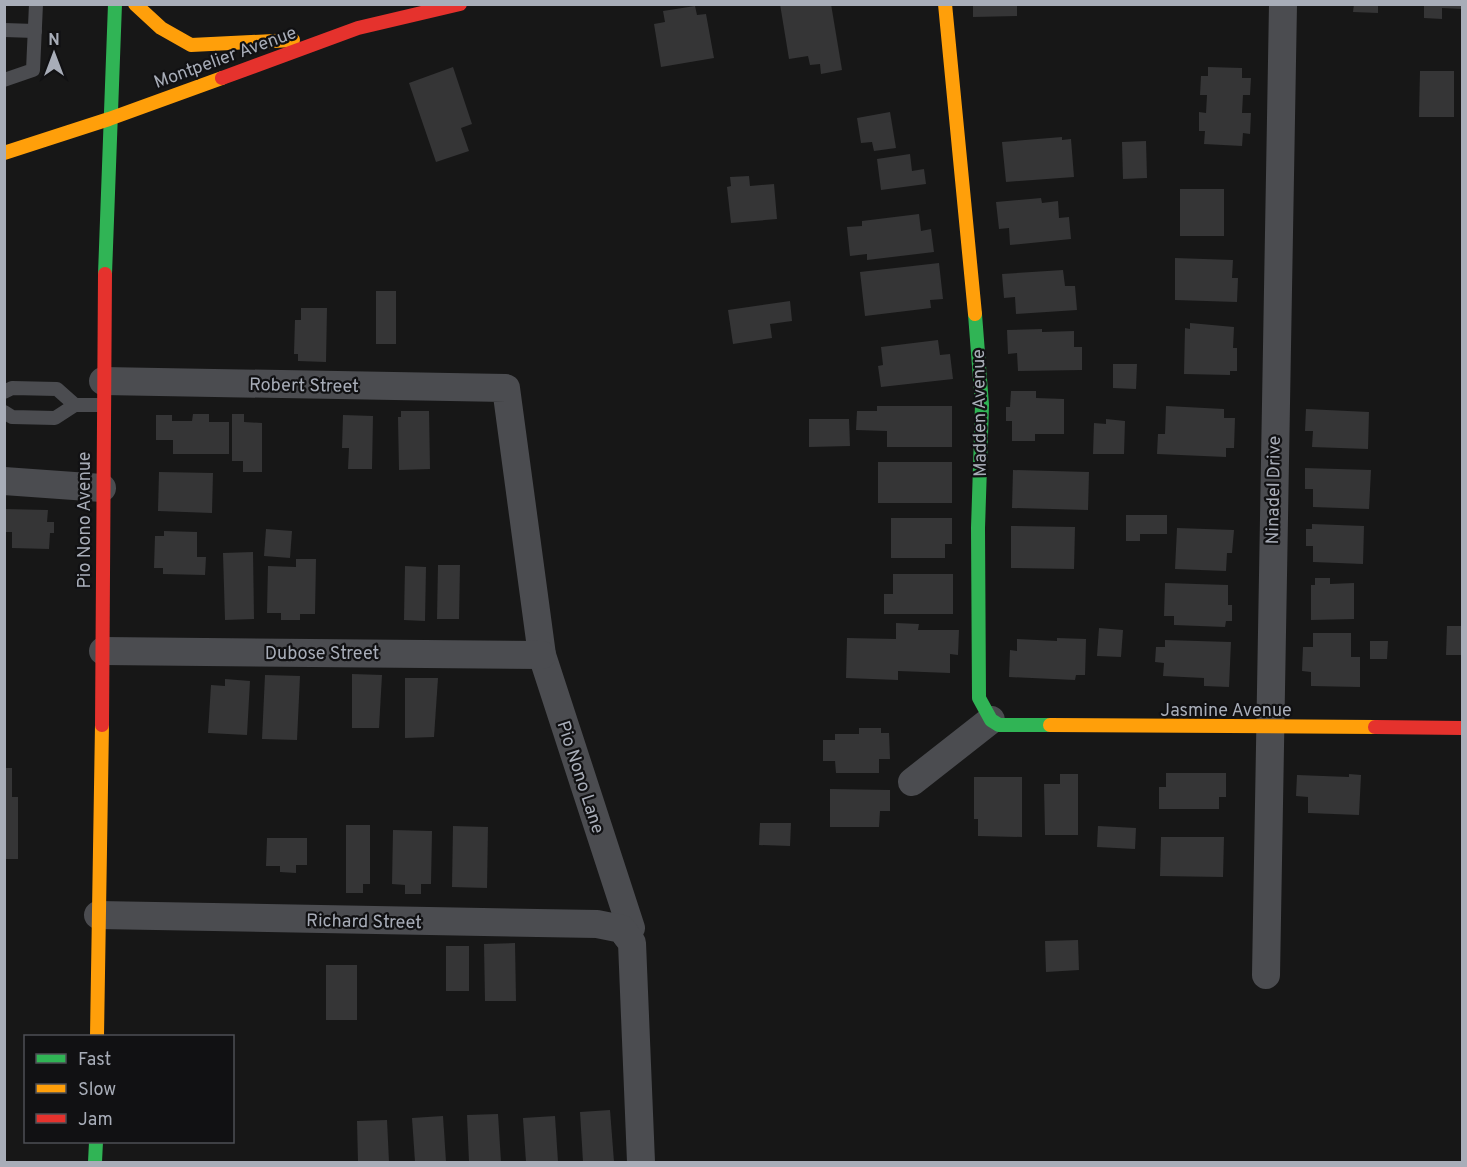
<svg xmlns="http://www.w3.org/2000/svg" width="1467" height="1167" font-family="Overpass,sans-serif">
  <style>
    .building { fill: #353536 }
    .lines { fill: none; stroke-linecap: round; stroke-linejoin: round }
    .lane { stroke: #4b4c50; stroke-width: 14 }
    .street { stroke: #4b4c50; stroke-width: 28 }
    .fast { stroke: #30b455; stroke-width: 14 }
    .slow { stroke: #ff9f0a; stroke-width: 14 }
    .jam { stroke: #e5322d; stroke-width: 14 }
    .labels { text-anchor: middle; stroke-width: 4.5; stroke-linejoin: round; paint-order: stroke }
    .street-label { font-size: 18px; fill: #a8adb8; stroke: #111113 }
  </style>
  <rect width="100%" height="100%" fill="#171717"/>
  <!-- building -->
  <g class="building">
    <path d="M780,4H831L842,70L821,74L820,64L810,65L808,56L789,59Z"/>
    <path d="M1354,4H1378V13L1353,12Z"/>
    <path d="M973,5H1017V16L973,17Z"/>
    <path d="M1424,5H1462V9L1442,8V19L1424,18Z"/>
    <path d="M695,6L697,15L706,14L714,58L661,67L654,24L665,22L663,11Z"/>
    <path d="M453,67L472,124L461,128L469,151L436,162L409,83Z"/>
    <path d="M1208,67L1242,68V78H1251L1250,95H1243L1242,113H1251L1250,134L1243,133L1242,146L1204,144L1205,131H1199V112L1206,113L1207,95H1200L1201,76H1208Z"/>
    <path d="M1420,71H1454V117H1419Z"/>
    <path d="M890,112L896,148L874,151L872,142L861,143L857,118Z"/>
    <path d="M1062,137V140L1071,139L1074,177L1006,182L1002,142Z"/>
    <path d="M1146,141L1147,178L1123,179L1122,142Z"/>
    <path d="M910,154L912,171L924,169L926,184L881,190L877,159Z"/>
    <path d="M749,176L750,186L774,184L777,219L731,223L727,187L731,186L730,177Z"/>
    <rect x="1180" y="189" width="44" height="47"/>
    <path d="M1041,198L1042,203L1058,201L1059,218L1069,217L1071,239L1010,245L1009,228L999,229L996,202Z"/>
    <path d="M919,214L921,231L931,229L934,252L867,260V254L850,256L847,227L862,226V221Z"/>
    <path d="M1175,258L1233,260L1232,278H1238L1237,302L1175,300Z"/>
    <path d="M939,263L943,299L930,300L931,308L865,316L860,272Z"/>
    <path d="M1063,270L1065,286H1075L1077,310L1016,314L1015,297L1004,298L1002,274Z"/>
    <rect x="376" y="291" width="20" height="53"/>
    <path d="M790,301L792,321L770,324L772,338L733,344L728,310Z"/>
    <path d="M301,308H327L326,362L298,361V354H294L295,320H301Z"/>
    <path d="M1190,323L1234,327L1233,348H1237V371H1230V375L1184,374L1185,328L1190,329Z"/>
    <path d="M1042,329V332L1074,331V347H1082V370L1018,371L1017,353L1008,354L1007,330Z"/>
    <path d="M938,340L940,355L950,354L953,379L881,387L878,366L883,365L881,347Z"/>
    <path d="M1113,364H1137L1136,389L1113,388Z"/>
    <path d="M1011,391H1036V398L1064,399V434H1035V441H1012V421H1006V407H1010Z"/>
    <path d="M877,406H952V447H887V431L856,430L857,411H877Z"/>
    <path d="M1166,406L1224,409V418H1235L1234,448H1226V457L1157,454L1158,434H1165Z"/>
    <path d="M1306,409L1369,412L1368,449L1312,447L1313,431H1305Z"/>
    <path d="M401,411H429L430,469L399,470L398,417H401Z"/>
    <path d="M193,414H209V422H229V454H173V440H156V415H172V421H192Z"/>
    <path d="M232,414H244V422L262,423V472H243V461H232Z"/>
    <path d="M343,415L373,416L372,469H348L349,448H342Z"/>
    <path d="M809,419H849L850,446L809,447Z"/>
    <path d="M1106,419L1125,421L1124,454H1093L1094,423L1106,424Z"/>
    <rect x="878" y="462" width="74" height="41"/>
    <path d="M1305,468L1371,470L1369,509L1313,507V489H1305Z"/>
    <path d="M1013,470L1089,472L1088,510L1012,508Z"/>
    <path d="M159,472L213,473L212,513L158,511Z"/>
    <path d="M4,509L48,510L47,522H54V533H50L49,549L12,548V532H4Z"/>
    <path d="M1126,515H1167V534H1140V541H1126Z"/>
    <path d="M891,518H952V544H945V558H891Z"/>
    <path d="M1312,524L1364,526L1363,564L1313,562V546H1306V529H1312Z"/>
    <path d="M1011,526L1075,527L1074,569L1011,568Z"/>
    <path d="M1177,528L1234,530L1232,553H1227L1226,571L1175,569Z"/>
    <path d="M266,529L292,531L290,558L264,556Z"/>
    <path d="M164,531L197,532V557H206L205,575L163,574V568H154L155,536H164Z"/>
    <path d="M253,552L254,619L225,620L223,553Z"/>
    <path d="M296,559H316L315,614H300V620H281V613H267L268,566L296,567Z"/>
    <path d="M438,565H460L459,619H437Z"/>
    <path d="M405,566L426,567L425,621L404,620Z"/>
    <path d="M893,574H953V614H884V594H893Z"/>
    <path d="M1315,578H1330V584L1354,583V619L1311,620V585H1315Z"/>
    <path d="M1165,583L1228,585V605H1232V621H1226L1225,627L1174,625V616H1164Z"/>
    <path d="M896,623L919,624L918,630H959L958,655L950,654V673L898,671V680L846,678L847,638L896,639Z"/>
    <path d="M1447,626H1462V655H1446Z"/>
    <path d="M1099,628L1123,630L1121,657L1097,656Z"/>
    <path d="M1313,633H1351V657H1360V687L1311,686V672L1302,671L1303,647H1313Z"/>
    <path d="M1057,638L1086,639L1085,675H1076L1075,680L1009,677L1010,650L1017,651V639L1057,641Z"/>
    <path d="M1165,640L1231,642L1229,687L1204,686V678L1163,676L1164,663L1155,662L1156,647H1165Z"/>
    <path d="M1370,641H1388L1387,659H1370Z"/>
    <path d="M352,674L382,675L379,728H352Z"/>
    <path d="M265,675L300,676L297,740L262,739Z"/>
    <path d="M405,678H438L434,737L405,738Z"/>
    <path d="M225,679L250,681L247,735L208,733L211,685L225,686Z"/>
    <path d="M859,728H881V733H889L890,759H879V773H836L835,761H823V740H835V734H859Z"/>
    <path d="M4,768H12V797H18V859H4Z"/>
    <path d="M1166,773H1226V797H1219V809H1159V787H1166Z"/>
    <path d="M1060,774H1078V835H1045L1044,784H1060Z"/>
    <path d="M1349,774L1361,775L1359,815L1308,813V797L1296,796L1297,775L1349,777Z"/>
    <path d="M974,777H1022V837L978,836V819H974Z"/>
    <path d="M830,789L890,790V811H880L879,827H830Z"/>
    <path d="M760,823H791L790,846L759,845Z"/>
    <path d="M346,825H370V884H363V893H346Z"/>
    <path d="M453,826L488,827L487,888L452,887Z"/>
    <path d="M1098,826L1136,828L1135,849L1097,847Z"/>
    <path d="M393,830L432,831L431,884H421V894H405V885L392,884Z"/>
    <path d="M1161,837H1224L1223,877L1160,876Z"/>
    <path d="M267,838H307V865H296V873L280,872V866H266Z"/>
    <path d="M1078,940L1079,970L1046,972L1045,941Z"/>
    <path d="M515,943L516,1001H485L484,944Z"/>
    <rect x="446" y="946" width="23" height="45"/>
    <rect x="326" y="965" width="31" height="55"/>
    <path d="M610,1110L614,1162H583L580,1112Z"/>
    <path d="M498,1114L501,1162H469L467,1115Z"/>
    <path d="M443,1116L446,1162H415L412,1118Z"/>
    <path d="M555,1116L558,1162H526L523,1118Z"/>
    <path d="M387,1120L389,1162H358L357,1121Z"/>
  </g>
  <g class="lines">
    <!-- lane -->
    <g class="lane">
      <path d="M4,30L35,31"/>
      <path d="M4,80L33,70L36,4"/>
      <path d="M4,392L12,388L57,389L75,405"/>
      <path d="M4,412L12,417L55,418L75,405H103"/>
    </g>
    <!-- street -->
    <g class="street">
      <path d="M103,381L506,388L542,655L631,928L626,935"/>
      <path d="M4,481L102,488"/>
      <path d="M103,651L542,655"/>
      <path d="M912,782L991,720"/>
      <path d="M98,915L597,924L622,929L632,943L641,1162"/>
      <path d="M1266,975L1283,4"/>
    </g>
    <!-- fast -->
    <g class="fast">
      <path d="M105,274L115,4"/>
      <path d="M975,314L982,405L978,528L979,698L991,720L999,725H1050"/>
      <path d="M95,1162L96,1142"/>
    </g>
    <!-- slow -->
    <g class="slow">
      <path d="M135,4L161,28L191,45L293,40"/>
      <path d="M945,4L975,314"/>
      <path d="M4,153L109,119L222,78"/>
      <path d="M1050,725L1375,727"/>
      <path d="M97,1036L102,725"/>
    </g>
    <!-- jam -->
    <g class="jam">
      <path d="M222,78L358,28L460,4"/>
      <path d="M102,725L105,274"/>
      <path d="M1375,727L1462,728"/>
    </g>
  </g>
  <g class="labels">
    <!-- street labels -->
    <g class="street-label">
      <text transform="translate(225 57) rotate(-20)" y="6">Montpelier Avenue</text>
      <text transform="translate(304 385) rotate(1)" y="6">Robert Street</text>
      <text transform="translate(979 413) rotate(-91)" y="6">Madden Avenue</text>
      <text transform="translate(1273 490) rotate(-89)" y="6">Ninadel Drive</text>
      <text transform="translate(84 520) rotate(-90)" y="6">Pio Nono Avenue</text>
      <text x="322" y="659">Dubose Street</text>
      <text x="1226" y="716">Jasmine Avenue</text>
      <text transform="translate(581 777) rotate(72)" y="6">Pio Nono Lane</text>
      <text transform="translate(364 921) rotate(1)" y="6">Richard Street</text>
    </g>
  </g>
  <!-- border -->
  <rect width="1467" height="1167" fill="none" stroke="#a8adb8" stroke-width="12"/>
  <!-- legend -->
  <rect x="24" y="1035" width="210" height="108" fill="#111113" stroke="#4d4f55" stroke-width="1.5"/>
  <rect x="36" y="1054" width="30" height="9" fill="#30b455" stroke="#4d4f55" stroke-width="1.5"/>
  <text x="78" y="1065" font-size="18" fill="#a8adb8">Fast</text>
  <rect x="36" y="1084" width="30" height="9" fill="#ff9f0a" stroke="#4d4f55" stroke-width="1.5"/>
  <text x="78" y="1095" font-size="18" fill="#a8adb8">Slow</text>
  <rect x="36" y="1114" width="30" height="9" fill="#e5322d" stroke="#4d4f55" stroke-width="1.5"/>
  <text x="78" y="1125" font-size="18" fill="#a8adb8">Jam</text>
  <!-- north arrow -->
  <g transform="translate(54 54)" stroke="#111113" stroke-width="4.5" paint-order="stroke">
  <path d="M0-4.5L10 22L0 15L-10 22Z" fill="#a8adb8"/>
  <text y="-9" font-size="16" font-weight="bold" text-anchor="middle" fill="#a8adb8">N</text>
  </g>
</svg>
